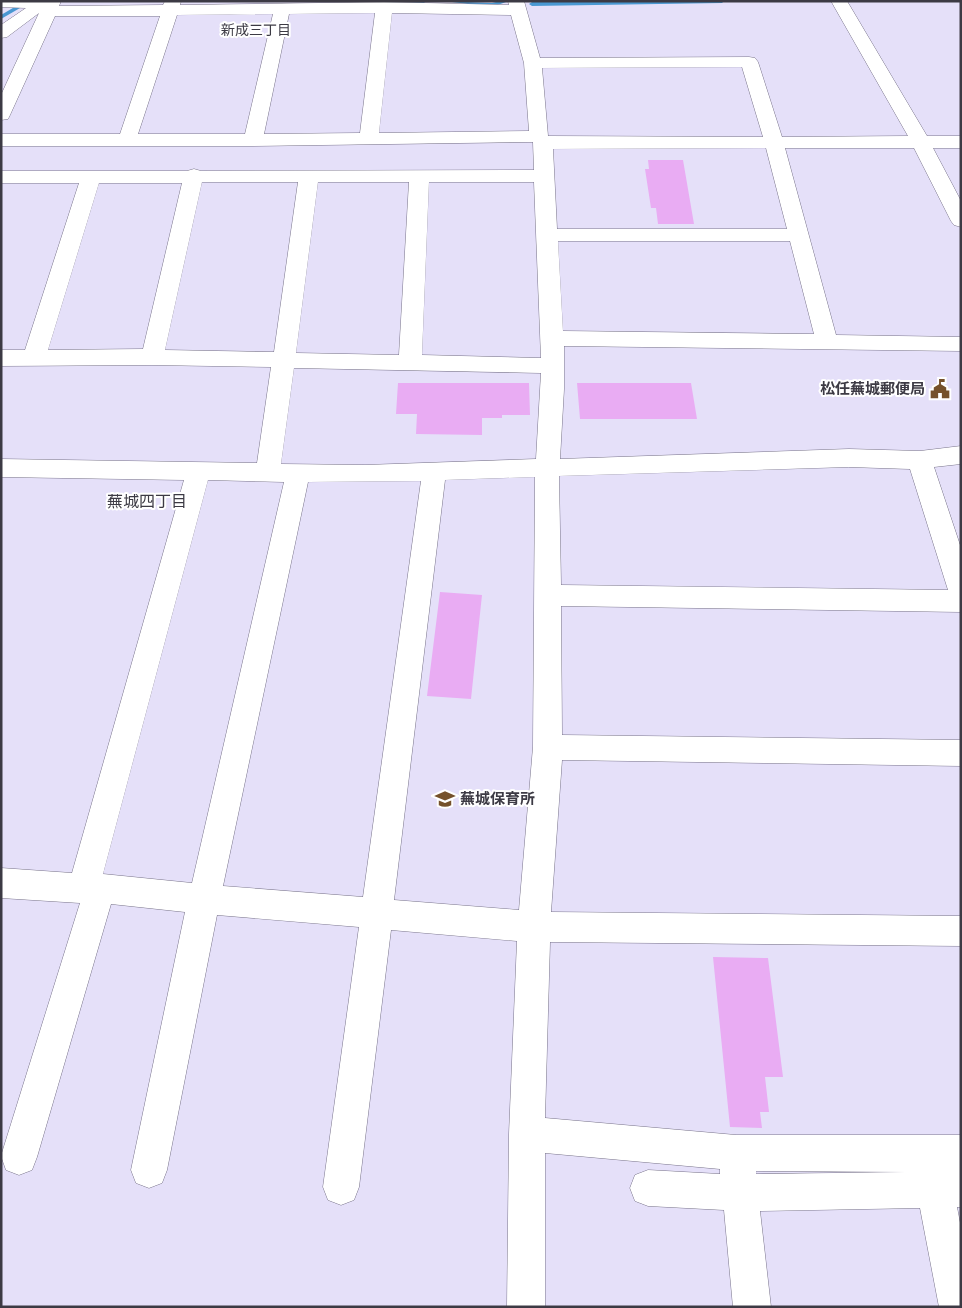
<svg xmlns="http://www.w3.org/2000/svg" width="962" height="1308" font-family="'Open Sans','Noto Sans JP',sans-serif">
  <style>
    .lines { fill: none; stroke-linecap: round; stroke-linejoin: round }
    .stream { fill: #4998d2; fill-rule: evenodd }
    .building { fill: #e9acf3 }
    .minor-casing { stroke: #79748a; stroke-width: 1 }
    .minor { fill: #fff; fill-rule: evenodd }
    .labels { text-anchor: middle; stroke-width: 4; stroke-linejoin: round; paint-order: stroke }
    .far-neighbourhood-label { font-size: 14px; fill: #3c3a44; stroke: #fff }
    .poi-label { font-size: 15px; font-weight: bold; fill: #3c3a44; stroke: #fff; text-anchor: end }
    .neighbourhood-label { font-size: 16px; fill: #3c3a44; stroke: #fff }
  </style>
  <rect width="100%" height="100%" fill="#e5e0f9"/>
  <g class="lines">
    <!-- stream -->
    <g class="stream">
      <path d="M377,1H426L424,3L379,4Z"/>
      <path d="M444,1L492,3L500,1L506,2L492,7Z"/>
      <path d="M605,1H724L722,3L532,6L529,4L532,2Z"/>
      <path d="M18,5L21,7L20,8L1,19V15Z"/>
    </g>
  </g>
  <!-- building -->
  <g class="building">
    <path d="M648,160H683L694,224H658L656,208H651L645,169H649Z"/>
    <path d="M398,383H529L530,415H502V418H482V435L416,434L417,414H396Z"/>
    <path d="M577,383H691L697,419H580Z"/>
    <path d="M440,592L482,595L471,699L427,696Z"/>
    <path d="M713,957L768,958L783,1077H765L769,1112H760L762,1128L730,1127Z"/>
  </g>
  <g class="lines">
    <defs>
      <path id="minor" d="M1,1H61L59,6L163,5L165,1H181L180,5L384,2L509,5L508,1H524L540,58L749,57L755,58L758,62L782,137L908,136L831,1H847L927,136H961V148H933L961,201V227L954,225L951,221L914,148H785L836,335L961,337V351L564,346V389L560,459L849,449L920,451L961,446V464L934,467L961,548V612L561,606L562,735L961,740V766L562,760L551,912L961,916V946L550,942L545,1118L736,1135H961V1207H957L961,1228V1307H939L920,1208L760,1211L771,1307H733L724,1210L648,1206L635,1201L630,1188L635,1175L648,1170L720,1174V1169L545,1153V1307H507L509,1134L517,941L391,930L359,1187L354,1200L341,1205L328,1200L323,1187L359,927L217,915L167,1170L162,1183L149,1188L136,1183L131,1170L185,912L111,904L37,1157L32,1170L19,1175L6,1170L1,1156L80,903L1,898V868L72,873L184,480L1,477V459L257,463L271,367L152,365L1,366V350H25L79,183H1V171H187L194,169L201,171L534,170L533,142L253,146H1V134H120L160,16H55L10,115L8,119L1,120V95L39,13L7,37L1,38V25L26,8L1,7ZM375,13L360,133L264,134L289,14ZM392,13L511,15L524,63L529,131L379,133ZM273,14L245,134H138L177,15ZM742,67L763,137L548,136L542,68ZM766,148L787,229H557L553,149ZM202,182H298L274,352L165,350ZM318,182H409L399,355L296,353ZM429,182H534L541,358L422,355ZM99,183H182L143,349L48,350ZM558,241H790L814,334L563,331ZM294,368L541,373L536,459L365,465L281,464ZM849,467L910,469L948,590L561,585L559,476ZM535,477L533,747L519,910L394,900L445,480ZM208,480L284,482L192,883L103,874ZM421,481L363,897L223,886L308,482ZM756,1171L905,1172L756,1174Z"/>
    </defs>
    <!-- minor casing -->
    <use href="#minor" class="minor-casing"/>
    <!-- minor -->
    <use href="#minor" class="minor"/>
  </g>
  <!-- icons -->
  <defs>
    <symbol id="civic-bare" viewBox="-9 -9 18 18"><path d="M-.6-6.5H3V-4.5H.6V-3L4-1V1h2V6H-6V1h2V-1L-.6-3ZM-1.2 2.5V6h2.4V2.5Z" fill="#75512b" stroke="#fff" stroke-width="2.5" paint-order="stroke"/></symbol>
    <symbol id="school-bare" viewBox="-9 -9 18 18"><path d="M0-5L7-2L0 1L-7-2ZM-4 1L0 2.5L4 1V4Q0 6-4 4Z" fill="#75512b" stroke="#fff" stroke-width="2.5" paint-order="stroke"/></symbol>
  </defs>
  <g fill-rule="evenodd">
    <use href="#civic-bare" x="926" y="375" width="28" height="28"/>
    <use href="#school-bare" x="431" y="785" width="28" height="28"/>
  </g>
  <g class="labels">
    <!-- far-neighbourhood labels -->
    <g class="far-neighbourhood-label">
      <text x="256" y="35">新成三丁目</text>
    </g>
    <!-- poi labels -->
    <g class="poi-label">
      <text x="925" y="394">松任蕪城郵便局</text>
      <text x="460" y="804" text-anchor="start">蕪城保育所</text>
    </g>
    <!-- neighbourhood labels -->
    <g class="neighbourhood-label">
      <text x="147" y="507">蕪城四丁目</text>
    </g>
  </g>
  <!-- border -->
  <rect width="962" height="1308" fill="none" stroke="#3c3a44" stroke-width="5"/>
</svg>
